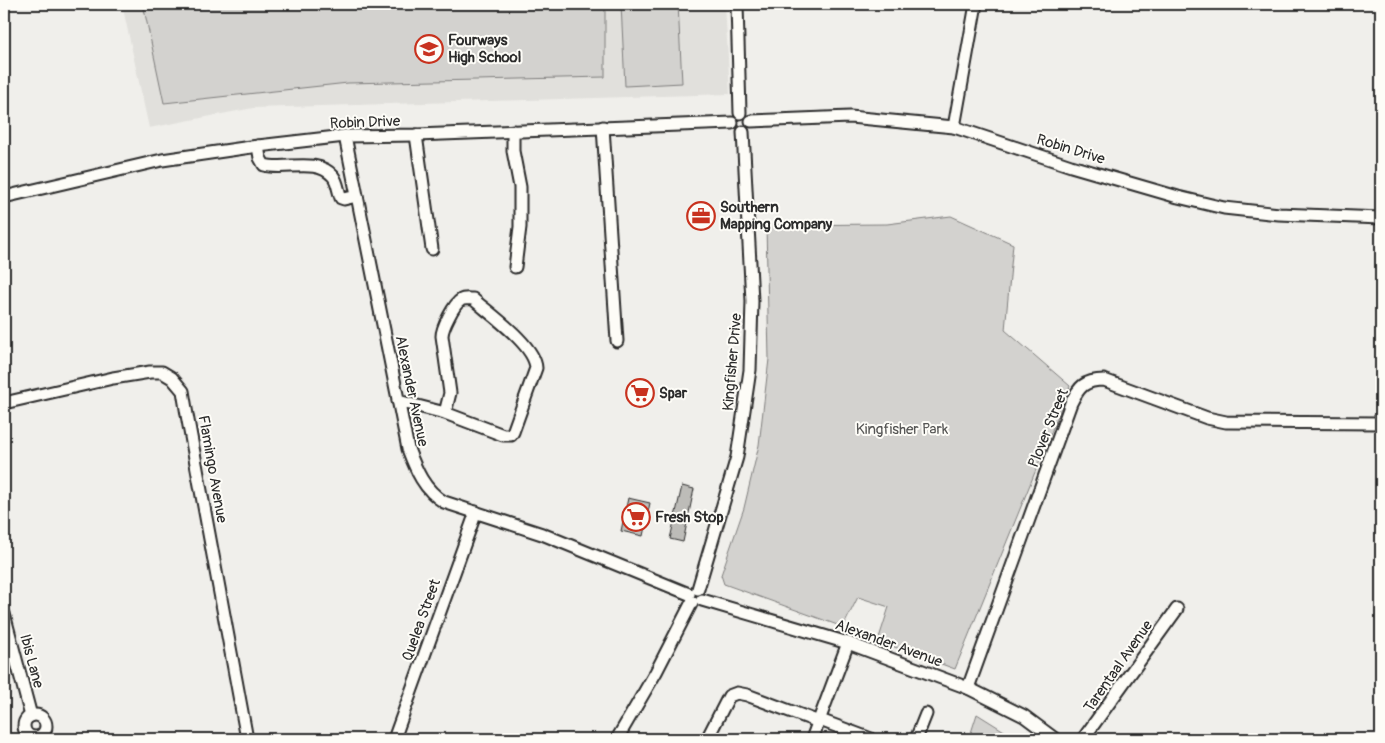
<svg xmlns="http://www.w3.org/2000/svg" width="1385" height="743" font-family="Pangolin,sans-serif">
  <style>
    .built { fill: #e1e0dc }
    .green { fill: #d3d2cf; stroke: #7f7e7d }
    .building { fill: #bdbcb8; stroke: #2b2b2b }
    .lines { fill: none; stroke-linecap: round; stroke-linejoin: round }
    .minor-casing { stroke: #2b2b2b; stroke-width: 15 }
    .minor { stroke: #fdfcf7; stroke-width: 11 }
    .labels { text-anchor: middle; stroke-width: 4; stroke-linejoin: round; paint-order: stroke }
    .poi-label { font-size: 15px; font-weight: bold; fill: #2b2b2b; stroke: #fdfcf7; text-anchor: start }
    .street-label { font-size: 15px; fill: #2b2b2b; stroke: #fdfcf7 }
    .park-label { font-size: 15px; fill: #555554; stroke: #fdfcf7 }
  </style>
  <rect width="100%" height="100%" fill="#f0efeb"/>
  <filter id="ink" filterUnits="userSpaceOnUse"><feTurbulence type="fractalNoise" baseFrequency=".02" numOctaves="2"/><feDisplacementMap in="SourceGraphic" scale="10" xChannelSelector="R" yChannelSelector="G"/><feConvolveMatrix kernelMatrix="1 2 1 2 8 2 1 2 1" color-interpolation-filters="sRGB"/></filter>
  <g filter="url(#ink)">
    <!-- built -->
    <path class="built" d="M122,4H725L730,94L253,108L149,128Z"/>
    <!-- green -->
    <g class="green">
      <path d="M143,4H605V77L348,83L164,103Z"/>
      <path d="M621,4H678L682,83L625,86Z"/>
      <path d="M951,216L1013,244L1005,330L1070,386L955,669L878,641L889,607L858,597L843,627L724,584L721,575L744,508L759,445L769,359L766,225L887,224Z"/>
      <path d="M977,714L1017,739H969Z"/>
    </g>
    <!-- building -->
    <g class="building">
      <path d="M682,486L694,489L683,542L670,539Z"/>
      <path d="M628,498L650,503L643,536L621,531Z"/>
    </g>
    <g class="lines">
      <defs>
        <g id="minor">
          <path d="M737,4L740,113"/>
          <path d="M751,121L850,117L954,127L1071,166L1178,197L1224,208L1279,214L1381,218"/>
          <path d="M603,127L617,341"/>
          <path d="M954,127L976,4"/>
          <path d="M513,131V151L520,187V227L515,267"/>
          <path d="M416,135L432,249"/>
          <path d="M345,136L408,449C416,470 424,490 444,502L542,534L689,594"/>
          <path d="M258,146L260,158L264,165C285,171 316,157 333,176C338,182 338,191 341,198L344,199L357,196"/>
          <path d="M4,197L162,160L258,146L345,136L416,135L732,123"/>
          <path d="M398,401L445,413L450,393L442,336C442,328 454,304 461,300C464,298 469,299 473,299C490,314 535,345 536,368L513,432L511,435H503L445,413"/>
          <path d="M4,403L113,378L150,372H162L172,378L183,391L187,415L247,739"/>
          <path d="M698,589L737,457L750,370L752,301L743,132"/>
          <path d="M702,600L848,643L968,688L1024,716L1055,739"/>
          <path d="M4,614L31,716"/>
          <path d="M968,688L1071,403C1079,387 1084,380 1104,380L1207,418L1226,422L1381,423"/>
          <circle cx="35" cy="726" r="11"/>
          <path d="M820,720L871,739"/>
          <path d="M394,739L476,512"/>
          <path d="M617,739L656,672L692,602"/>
          <path d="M707,739L729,696L737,693L747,695L819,722"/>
          <path d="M812,739L848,643"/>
          <path d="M916,739L926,714"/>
          <path d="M1083,739L1177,609"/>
        </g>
      </defs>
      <!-- minor casing -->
      <use href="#minor" class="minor-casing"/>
      <!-- minor -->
      <use href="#minor" class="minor"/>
    </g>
  </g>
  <!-- icons -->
  <defs>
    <symbol id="school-ring" viewBox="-11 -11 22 22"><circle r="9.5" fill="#fdfcf7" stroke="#c8321e" stroke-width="1.5"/><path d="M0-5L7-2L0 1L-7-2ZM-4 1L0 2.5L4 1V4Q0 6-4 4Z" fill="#c8321e"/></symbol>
    <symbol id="office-ring" viewBox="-11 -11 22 22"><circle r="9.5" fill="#fdfcf7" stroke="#c8321e" stroke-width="1.5"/><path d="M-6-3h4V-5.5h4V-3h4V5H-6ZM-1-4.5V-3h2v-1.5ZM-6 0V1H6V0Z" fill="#c8321e"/></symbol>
    <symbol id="supermarket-ring" viewBox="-11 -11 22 22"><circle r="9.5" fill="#fdfcf7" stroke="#c8321e" stroke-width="1.5"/><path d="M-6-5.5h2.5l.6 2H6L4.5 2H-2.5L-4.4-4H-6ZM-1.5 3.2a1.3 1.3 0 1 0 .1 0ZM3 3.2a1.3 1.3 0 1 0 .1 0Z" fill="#c8321e"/></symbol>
  </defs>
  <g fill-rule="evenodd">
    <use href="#school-ring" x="413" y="33" width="32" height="32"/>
    <use href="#office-ring" x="685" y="200" width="32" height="32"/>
    <use href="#supermarket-ring" x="624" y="377" width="32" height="32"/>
    <use href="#supermarket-ring" x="620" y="501" width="32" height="32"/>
  </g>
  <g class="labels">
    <!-- poi labels -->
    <g class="poi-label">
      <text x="448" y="45">Fourways<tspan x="448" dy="17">High School</tspan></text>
      <text x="720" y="212">Southern<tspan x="720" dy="17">Mapping Company</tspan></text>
      <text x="659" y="398">Spar</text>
      <text x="655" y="522">Fresh Stop</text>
    </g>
    <!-- street labels -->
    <g class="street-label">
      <text transform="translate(365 122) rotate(-2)" y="5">Robin Drive</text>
      <text transform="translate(1071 149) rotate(17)" y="5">Robin Drive</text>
      <text transform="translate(732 362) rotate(-85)" y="5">Kingfisher Drive</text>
      <text transform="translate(412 391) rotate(78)" y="5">Alexander Avenue</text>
      <text transform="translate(1048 428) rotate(-68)" y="5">Plover Street</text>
      <text transform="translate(213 469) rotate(80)" y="5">Flamingo Avenue</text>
      <text transform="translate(421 620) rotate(-70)" y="5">Quelea Street</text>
      <text transform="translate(889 643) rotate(20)" y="5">Alexander Avenue</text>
      <text transform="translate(32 661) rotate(75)" y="5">Ibis Lane</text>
      <text transform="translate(1118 666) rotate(-55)" y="5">Tarentaal Avenue</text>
    </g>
    <!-- park labels -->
    <g class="park-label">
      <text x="902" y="434">Kingfisher Park</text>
    </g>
  </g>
  <!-- margin -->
  <rect width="1385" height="743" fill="none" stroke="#fdfcf7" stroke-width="20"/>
  <rect x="10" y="10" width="1365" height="723" fill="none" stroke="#2b2b2b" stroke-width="2" filter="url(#ink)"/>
</svg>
